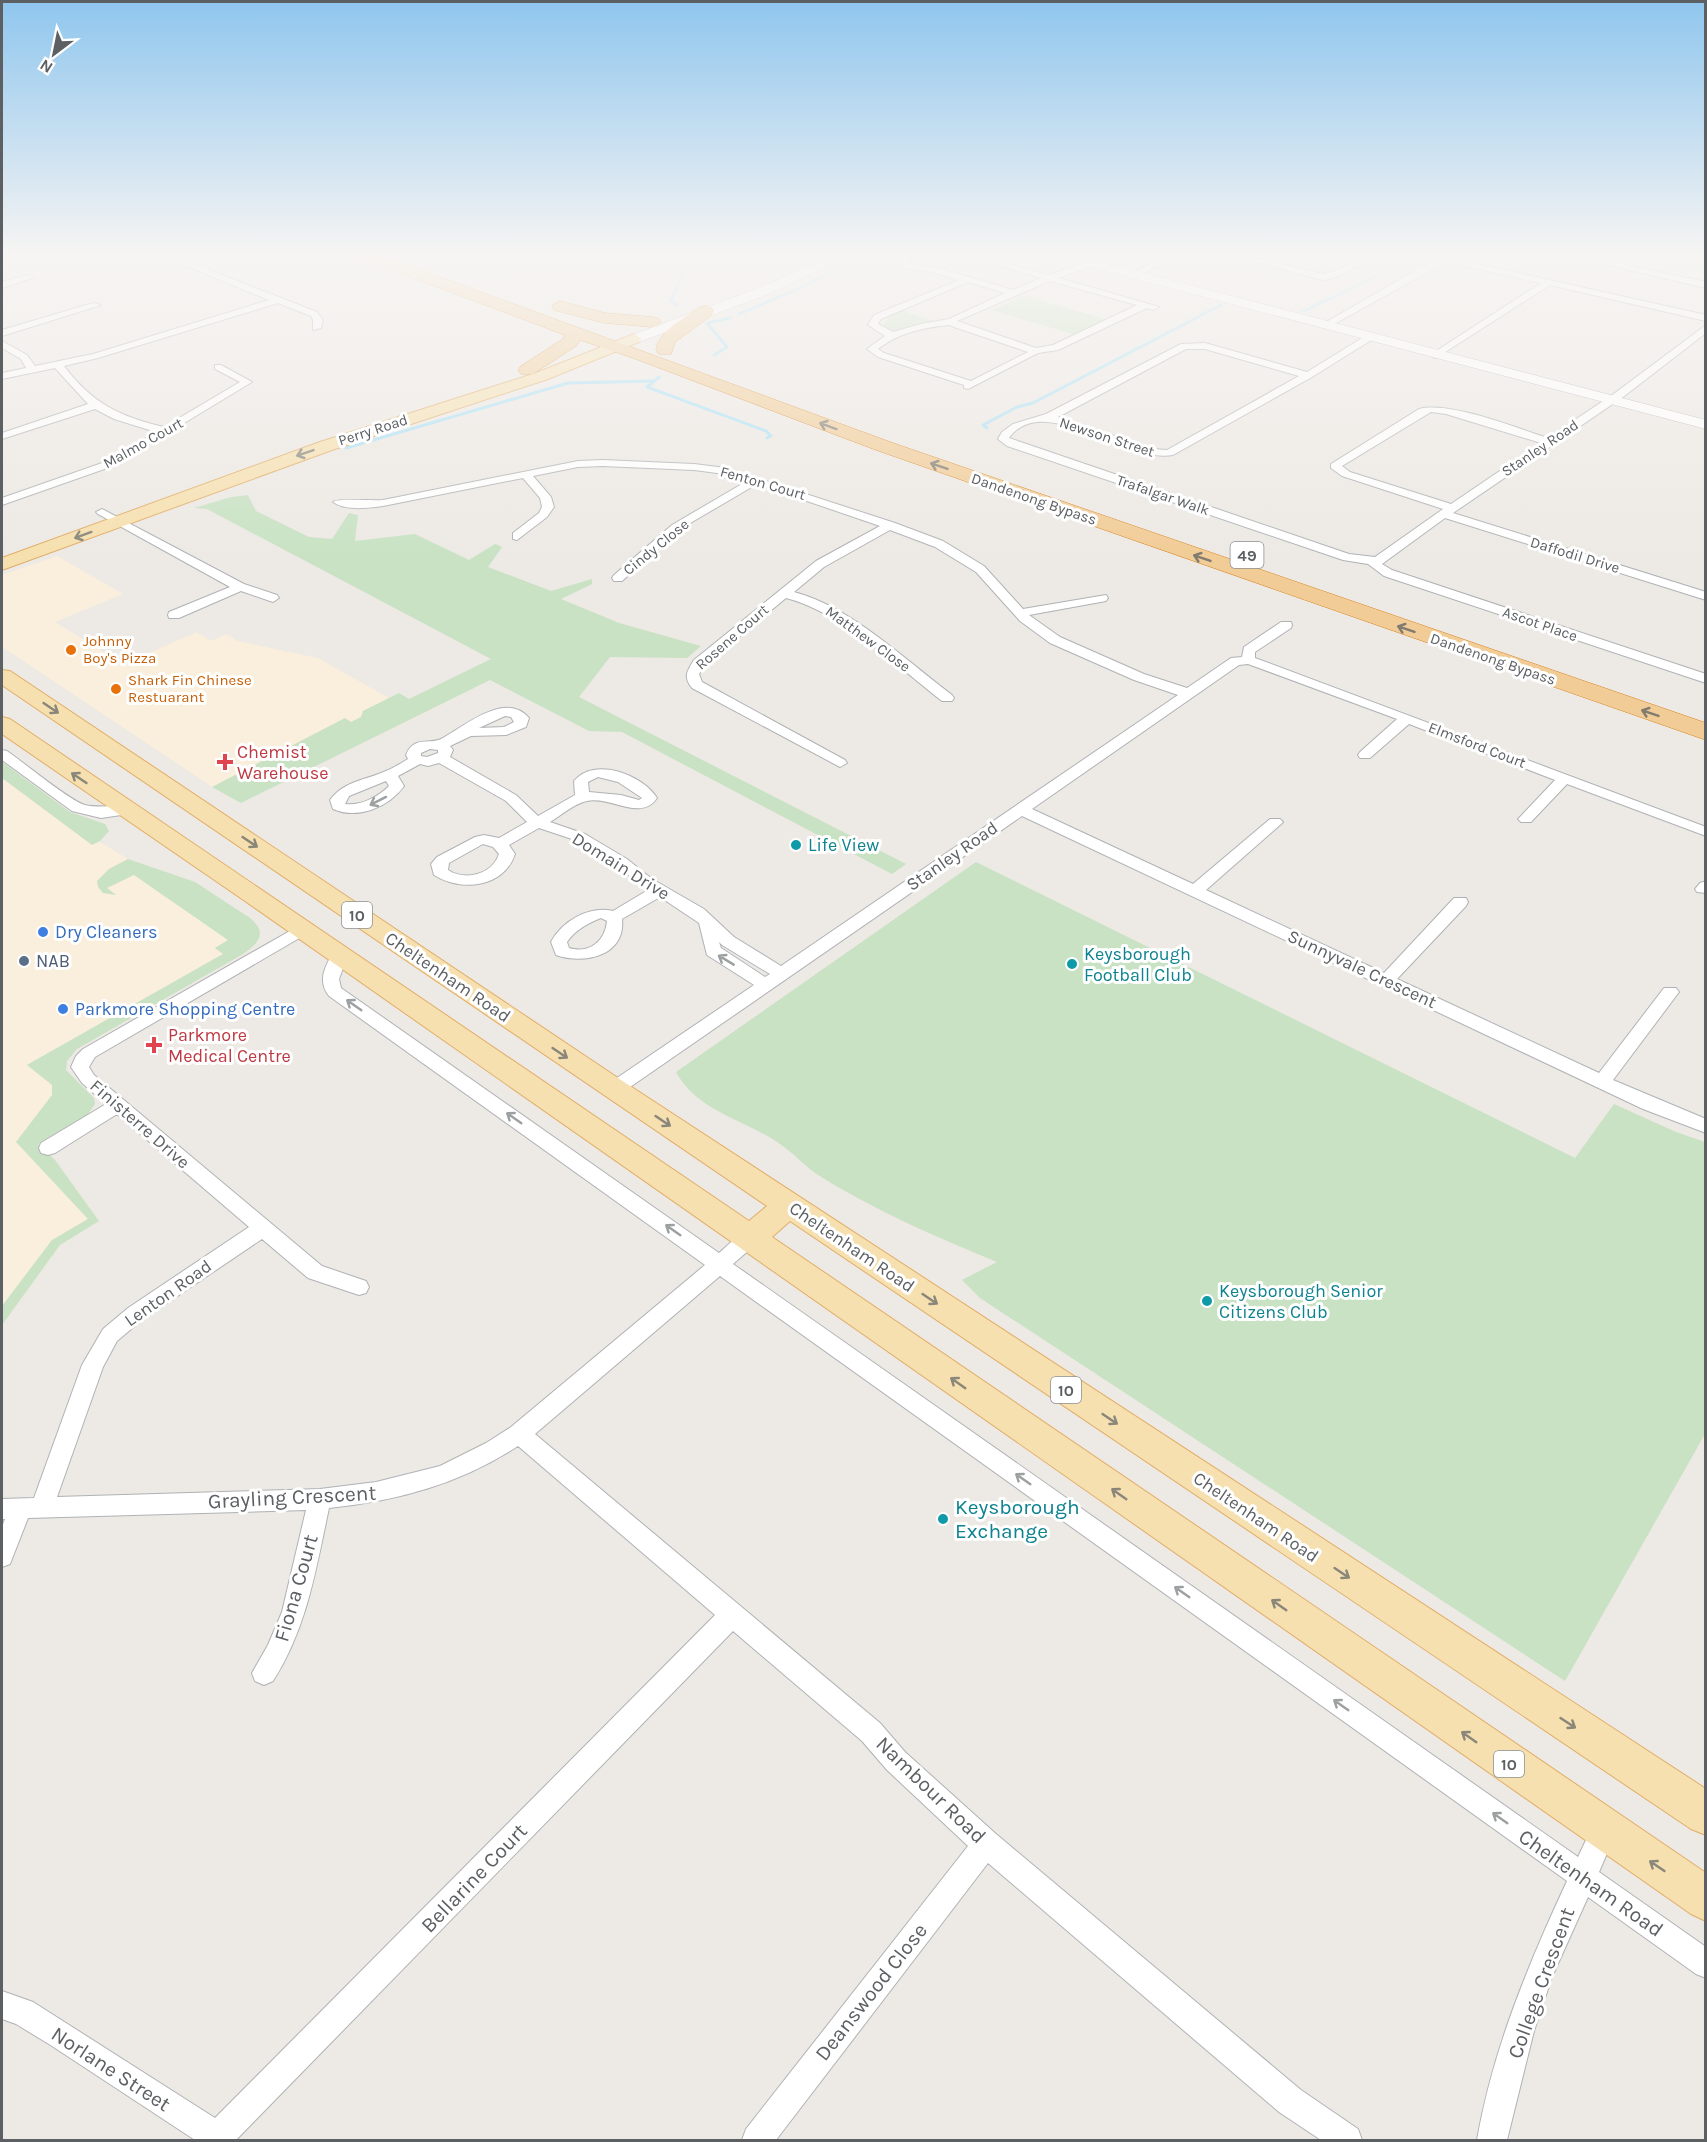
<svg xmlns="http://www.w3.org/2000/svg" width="1707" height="2142" font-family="Karla,sans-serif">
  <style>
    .commercial { fill: #faeedc }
    .green { fill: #c8e2c3 }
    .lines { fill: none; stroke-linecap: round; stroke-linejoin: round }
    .stream { stroke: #abe1f6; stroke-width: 3 }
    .street-casing { stroke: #afb2b5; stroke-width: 2 }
    .secondary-casing { stroke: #b0b4b7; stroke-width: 1 }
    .primary-casing { stroke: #e2ad68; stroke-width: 2 }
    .highway-casing { stroke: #d97f18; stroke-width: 1 }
    .street { fill: #fff; fill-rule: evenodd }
    .secondary { fill: #fff; fill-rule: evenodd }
    .primary { fill: #f6e0af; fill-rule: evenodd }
    .highway { fill: #f1cc96; fill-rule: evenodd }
    .oneway { stroke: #817b70 }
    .oneway2 { stroke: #8a867a }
    .oneway3 { stroke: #9da0a1 }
    .food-dot { fill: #e8710a; stroke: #fff; stroke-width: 2 }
    .health-dot { fill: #e0444e; stroke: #fff; stroke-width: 2 }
    .culture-dot { fill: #0f9aa8; stroke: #fff; stroke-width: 2 }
    .shop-dot { fill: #3f7fe0; stroke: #fff; stroke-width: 2 }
    .service-dot { fill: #5c6f8a; stroke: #fff; stroke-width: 2 }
    .labels { text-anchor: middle; stroke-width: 6; stroke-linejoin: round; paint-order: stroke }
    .far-street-label { font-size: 15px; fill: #5c6063; stroke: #fff }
    .far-food-label { font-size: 15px; fill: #c56008; stroke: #fff; text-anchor: start }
    .shield { fill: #fff; stroke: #8d9092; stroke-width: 1.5 }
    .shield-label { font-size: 16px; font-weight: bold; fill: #5c6063 }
    .health-label { font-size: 18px; fill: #be3a42; stroke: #fff; text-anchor: start }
    .culture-label { font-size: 18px; fill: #0d838f; stroke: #fff; text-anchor: start }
    .street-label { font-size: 18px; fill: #5c6063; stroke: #fff }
    .shop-label { font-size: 18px; fill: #366cbe; stroke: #fff; text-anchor: start }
    .service-label { font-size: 18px; fill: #4e5e75; stroke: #fff; text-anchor: start }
    .near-street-label { font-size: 21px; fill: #5c6063; stroke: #fff }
    .near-culture-label { font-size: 21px; fill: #0d838f; stroke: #fff; text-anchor: start }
  </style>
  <rect width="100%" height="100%" fill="#ede9e4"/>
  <!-- commercial -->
  <g class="commercial">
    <path d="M57,556L123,594L55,622L123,664L197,632L211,641L226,634L238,641L318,658L389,698L363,711L361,717L351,722L345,719L212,787L2,647V575Z"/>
    <path d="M2,770L97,840L128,859L134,875L228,940L215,948L223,954L28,1064L88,1114L38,1144L55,1160L99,1221L60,1245L2,1325Z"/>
  </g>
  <!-- green -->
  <g class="green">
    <path d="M1627,255H1705V272Z"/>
    <path d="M1025,296L1108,320L1076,335L991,310Z"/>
    <path d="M901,310L934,321C916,323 903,334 885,331L881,327L894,313Z"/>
    <path d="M248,495L256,511L309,537L332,539L349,513L358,515L355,541L415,534L469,560L495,544L502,547L488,567L551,591L592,579V584L561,599L619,623L701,646L687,658L610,657L579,697L906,864L892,874L622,732L589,731L490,680L241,803L212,787L345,718L351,722L361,717L363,711L399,693L409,699L491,659L207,509L194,508L231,497Z"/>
    <path d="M2,762L70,812L105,824L109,831L100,841L92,845L2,778Z"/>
    <path d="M128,859L195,882L250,918C268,933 259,943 243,954L77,1049L67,1061L66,1070L94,1098L95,1104L88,1114L38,1144L55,1160L99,1221L60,1245L2,1325V1306L52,1240L88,1219L16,1142L52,1095V1085L27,1065L223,954L215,948L228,940L134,875L107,888L116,895L103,893L98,887L97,881L109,869Z"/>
    <path d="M976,862L1575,1158L1614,1104L1676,1132L1705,1142V1434L1565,1681L980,1298L962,1280L997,1262C934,1236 873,1210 815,1173C803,1164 792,1152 780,1144C744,1119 698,1112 676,1072Z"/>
  </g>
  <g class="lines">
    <!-- stream -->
    <g class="stream">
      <path d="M627,255L658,267L683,272L671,301L677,305"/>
      <path d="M1304,311L1365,282L1411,255"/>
      <path d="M739,314L800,288L849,262"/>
      <path d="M714,355L727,347L707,323L730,318"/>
      <path d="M659,377L647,387L766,431L771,436L767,438"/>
      <path d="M987,428L983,425L1017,407L1033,403L1221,305"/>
      <path d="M346,448L568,383L653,381"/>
    </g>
    <defs>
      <g id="street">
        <path d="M160,255H171L317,312L323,320L321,328L313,330V320L311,316L278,303L98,358L64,366C92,403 118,416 164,427L240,382L215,369V365H221L252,382L113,466L2,505V498L105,462L156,432L114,419L95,409L2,439V433L88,404L55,368L2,379V373L26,368L21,359L2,348V341L27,355L35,366L93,354L269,300Z"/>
        <path d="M901,255H911L909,258L910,264L935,267L1013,290L1041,278L964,255H977L1049,275L1092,260L1095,261V265L1059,278L1159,307L1154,310L1147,308L1058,350L1038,353L968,389L964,388V385L878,357L867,349L885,336L868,325L874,315L959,280L931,272L903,268ZM1050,281L1137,305L1053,345L1036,348L957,321ZM968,282L1005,293L949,319L921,324L893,332L878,324L881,319ZM950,325L954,327L1028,352L971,381L884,353L878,349C898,333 925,327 950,325Z"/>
        <path d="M1168,255H1179L1137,276L1130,274Z"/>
        <path d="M1229,255H1243L1323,274C1343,271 1358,255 1378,255L1337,277L1323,280Z"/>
        <path d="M1448,255H1460L1455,259L1706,315V321L1550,285L1436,358L1433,357V353L1541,283L1446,262L1329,327L1321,325L1432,261Z"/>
        <path d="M1565,255H1580L1706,282V288Z"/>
        <path d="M28,275L35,277L2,288V282Z"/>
        <path d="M93,303L101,305L2,336V330Z"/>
        <path d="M1706,325V333L1623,397L1453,513L1706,592V600L1445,518L1382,564L1392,570L1706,674V683L1384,576L1368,564L1343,560L1007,446L998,439L1002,432L1013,424L1046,414L1181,344L1205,343L1307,372L1367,335H1373V339L1312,377L1173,455C1127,464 1043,390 1009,438L1349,554L1375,557L1443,509L1342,476L1331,468V464L1419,409C1450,401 1516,428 1548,438L1615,393ZM1186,349H1205L1299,376L1167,450L1153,449L1058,417ZM1431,412L1446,414L1541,443L1451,504L1350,472L1342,466Z"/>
        <path d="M603,460L694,464L726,468L895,523L943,541L984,566L1023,609L1106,595L1108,598L1106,601L1029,615L1060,637L1144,674L1187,688L1231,658L1242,657L1244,647L1281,622H1291L1292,625L1291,628L1255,652V658L1706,827V836L1567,784L1531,822H1521L1518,819L1521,816L1555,780L1409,724L1370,758H1360L1358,755L1360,752L1397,719L1248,664L1239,665L1032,809L1193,884L1270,819H1280L1283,822L1280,825L1206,890L1384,973L1454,898H1466L1468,902L1466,906L1397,979L1599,1073L1664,988H1676L1679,992L1613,1080L1706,1119V1133L1643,1109L1022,816L620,1094L614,1095L608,1094L605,1089L608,1084L754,985L707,955L699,923L660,897L622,919C626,956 584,965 556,955L551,942C562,921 590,905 613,911L648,890L615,865L575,840L539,828L509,845L515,854C504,888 461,892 434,875L431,864L437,857L475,837L484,835L499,838L527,822L506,801L439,763L428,766L420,764L398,776L404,786C389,807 358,820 333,809L330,800C344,781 366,780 386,771C394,768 401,763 408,759L406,755C414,735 429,745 441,739C464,727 505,690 529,718L526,727L506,735L471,736L450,746L453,750L450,757L516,795L538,816L575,795L574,781C594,756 643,775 657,798C641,822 611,796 587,801C575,803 560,816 550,822L585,834L627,859L652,879L704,909L734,937L781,966L1178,695L1134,680L1050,643L1020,621L976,572L935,547L890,530L824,567L794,592C851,607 904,659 952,695L954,698L952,701H942C897,666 841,612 786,598L704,666L699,674L702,682L845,760L847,763L840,767L692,688C683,677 687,671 694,660L816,561L880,526L757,484L680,529L622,581H614L612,578L614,575L672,525L747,481L725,474L694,470L603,466L578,467L533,476L551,497L554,507L547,517L517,540L513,539V533L539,513L542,507L540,498L523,478L383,506C368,508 345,511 333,502C338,498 372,501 383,500L578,461ZM505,716L511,717L514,722L504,727L479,728ZM430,749L438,750V753L427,757L421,756V753ZM598,777L618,782L642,798L639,800L621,795L589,792L588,782ZM386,781L389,786C378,797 361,806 345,804L349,796ZM483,844L493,847L499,854C492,875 465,881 448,870L449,863ZM601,918L607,921C605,941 590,954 569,948L567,942C575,930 588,923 601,918ZM719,942L722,945L770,974L765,977L721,948Z"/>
        <path d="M102,509L244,584L277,595L279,598L273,602L241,591L179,618H169L168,615L169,612L230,587L98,514L96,512Z"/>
        <path d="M2,750L7,751C23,762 70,801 85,805C99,809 129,803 135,810L128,814L101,818L72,811L2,760Z"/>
        <path d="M1706,881V893L1697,892L1695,889L1700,883Z"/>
        <path d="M302,924L308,925L310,929L308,933L95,1057L89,1067L94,1075L322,1266L366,1281L369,1287L366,1293L359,1295L308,1278L262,1239L142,1320L117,1341L103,1367L57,1497L320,1489L376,1482L440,1466L486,1443L511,1427L705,1265L329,996C317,981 325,966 334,951H346L348,955L339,979L341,988L719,1253C730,1244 741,1229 756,1234L759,1239L756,1244L733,1264L1578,1857L1595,1821L1604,1817L1613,1821L1617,1830L1599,1872L1706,1947V1978L1696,1974L1588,1897L1552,1977L1534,2031L1507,2140H1477C1493,2049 1528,1965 1567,1881L720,1276L535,1434L880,1723L905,1752L996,1834L1301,2090L1358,2129L1362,2140H1321L1279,2112L988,1863L776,2140H742L746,2129L968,1846L887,1770L862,1741L733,1631L236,2140H195L52,2046L16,2024L2,2019V1991L33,2002L215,2118L715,1615L518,1446C460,1484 398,1501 329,1508C316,1569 307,1628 273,1681L264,1685L255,1681L252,1673L268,1645L282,1612L306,1510L28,1518L10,1564L2,1567V1527L5,1519H2V1499L34,1498L82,1365L103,1329L128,1308L249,1227L117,1114L55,1153L48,1155L41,1153L39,1148L41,1143L106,1104L82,1083L71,1067L76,1056L83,1049Z"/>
      </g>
      <g id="secondary">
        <path d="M835,255H851L766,295L639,342H629L627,339L629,336L756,289Z"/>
        <path d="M1055,255H1075L1706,420V429L1057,258Z"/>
      </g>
      <g id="primary">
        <path d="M634,334L642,339L639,342L548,379L332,450L2,570V558L320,442L536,373Z"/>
        <path d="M2,670L10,671L624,1082L1706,1789V1835L1691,1829L790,1221L772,1237L1706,1873V1921L1691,1914L245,901L2,734V717L10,719L749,1221L767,1206L2,685Z"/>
      </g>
      <g id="highway">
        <path d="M358,255H380L890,442L1706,723V740L876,450L633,358L580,340L576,346L533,374H521L518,370L521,366L563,339L565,335L360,258Z"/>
        <path d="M560,301L605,313L652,317L658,318L661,322L658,326L652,327L605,323L554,310L552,306Z"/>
        <path d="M706,306L712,307L714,311L712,315L675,342L671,354H659L656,350C659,330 685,318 700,307Z"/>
      </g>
    </defs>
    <!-- street casing -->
    <use href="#street" class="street-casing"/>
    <!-- secondary casing -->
    <use href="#secondary" class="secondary-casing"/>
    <!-- primary casing -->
    <use href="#primary" class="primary-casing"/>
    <!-- highway casing -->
    <use href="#highway" class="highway-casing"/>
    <!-- street -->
    <use href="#street" class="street"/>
    <!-- secondary -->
    <use href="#secondary" class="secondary"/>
    <!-- primary -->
    <use href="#primary" class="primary"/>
    <!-- highway -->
    <use href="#highway" class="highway"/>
  </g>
  <!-- one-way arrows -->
  <defs><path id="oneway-shaft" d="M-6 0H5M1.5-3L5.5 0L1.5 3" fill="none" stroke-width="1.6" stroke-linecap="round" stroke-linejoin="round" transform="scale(1.5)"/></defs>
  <g class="oneway">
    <use href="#oneway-shaft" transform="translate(828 426) rotate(-160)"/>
    <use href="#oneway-shaft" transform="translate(939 466) rotate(-161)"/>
    <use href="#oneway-shaft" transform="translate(1202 558) rotate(-161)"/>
    <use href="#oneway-shaft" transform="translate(1406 629) rotate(-161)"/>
    <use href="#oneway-shaft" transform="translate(1650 713) rotate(-161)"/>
  </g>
  <g class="oneway2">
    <use href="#oneway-shaft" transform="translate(305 453) rotate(161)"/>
    <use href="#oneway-shaft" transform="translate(83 535) rotate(160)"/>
    <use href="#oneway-shaft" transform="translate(51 708) rotate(34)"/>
    <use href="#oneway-shaft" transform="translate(79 778) rotate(-146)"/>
    <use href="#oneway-shaft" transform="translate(250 842) rotate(34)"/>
    <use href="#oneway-shaft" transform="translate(560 1053) rotate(34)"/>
    <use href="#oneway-shaft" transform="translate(663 1121) rotate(34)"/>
    <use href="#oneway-shaft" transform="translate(930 1299) rotate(34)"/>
    <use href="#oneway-shaft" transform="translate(958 1383) rotate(-145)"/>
    <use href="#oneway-shaft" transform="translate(1110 1419) rotate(34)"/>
    <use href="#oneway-shaft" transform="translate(1119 1494) rotate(-145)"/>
    <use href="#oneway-shaft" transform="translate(1342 1573) rotate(34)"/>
    <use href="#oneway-shaft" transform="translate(1279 1605) rotate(-145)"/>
    <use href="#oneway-shaft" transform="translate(1568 1723) rotate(33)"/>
    <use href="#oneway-shaft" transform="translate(1469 1737) rotate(-145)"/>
    <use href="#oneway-shaft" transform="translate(1657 1866) rotate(-146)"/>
  </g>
  <g class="oneway3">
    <use href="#oneway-shaft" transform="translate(378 801) rotate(153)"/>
    <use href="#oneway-shaft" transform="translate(726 960) rotate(-149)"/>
    <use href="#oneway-shaft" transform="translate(354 1005) rotate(-145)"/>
    <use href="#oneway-shaft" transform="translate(514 1118) rotate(-145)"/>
    <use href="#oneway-shaft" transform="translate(673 1230) rotate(-145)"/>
    <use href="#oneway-shaft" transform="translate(1023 1479) rotate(-145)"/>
    <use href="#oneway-shaft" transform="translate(1182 1592) rotate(-145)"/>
    <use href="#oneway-shaft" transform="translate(1341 1705) rotate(-145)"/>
    <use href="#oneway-shaft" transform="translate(1500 1818) rotate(-145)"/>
  </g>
  <!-- sky -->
  <linearGradient id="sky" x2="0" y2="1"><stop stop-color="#8fc6ee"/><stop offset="0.46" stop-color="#f7f5f3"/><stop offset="1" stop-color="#f7f5f3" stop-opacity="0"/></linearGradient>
  <rect width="1707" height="555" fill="url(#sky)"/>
  <!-- markers -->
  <g class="food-dot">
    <circle cx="71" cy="650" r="6"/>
    <circle cx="116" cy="689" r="6"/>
  </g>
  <g class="health-dot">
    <path d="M222 753h6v6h6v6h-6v6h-6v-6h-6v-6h6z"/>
    <path d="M151 1036h6v6h6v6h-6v6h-6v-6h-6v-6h6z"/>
  </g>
  <g class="culture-dot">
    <circle cx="796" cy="845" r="6"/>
    <circle cx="1072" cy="964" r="6"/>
    <circle cx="1207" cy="1301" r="6"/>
    <circle cx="943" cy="1519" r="6"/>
  </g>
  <g class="shop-dot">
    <circle cx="43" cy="932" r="6"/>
    <circle cx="63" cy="1009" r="6"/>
  </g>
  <circle class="service-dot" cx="24" cy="961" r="6"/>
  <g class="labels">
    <!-- far-street labels -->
    <g class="far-street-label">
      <text transform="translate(373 430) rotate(-18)" y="5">Perry Road</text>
      <text transform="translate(1107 437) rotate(18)" y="5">Newson Street</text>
      <text transform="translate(143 443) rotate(-29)" y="5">Malmo Court</text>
      <text transform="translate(1540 448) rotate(-34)" y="5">Stanley Road</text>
      <text transform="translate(763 483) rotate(16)" y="5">Fenton Court</text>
      <text transform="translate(1163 495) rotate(19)" y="5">Trafalgar Walk</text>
      <text transform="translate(1034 499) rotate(19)" y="5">Dandenong Bypass</text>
      <text transform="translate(656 547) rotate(-39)" y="5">Cindy Close</text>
      <text transform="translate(1575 555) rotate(17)" y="5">Daffodil Drive</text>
      <text transform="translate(1540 624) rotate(19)" y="5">Ascot Place</text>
      <text transform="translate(732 637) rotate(-41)" y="5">Rosene Court</text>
      <text transform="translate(868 639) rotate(36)" y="5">Matthew Close</text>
      <text transform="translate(1493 659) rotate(19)" y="5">Dandenong Bypass</text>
      <text transform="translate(1477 745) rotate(21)" y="5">Elmsford Court</text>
    </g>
    <!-- far-food labels -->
    <g class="far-food-label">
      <text x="83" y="646">Johnny<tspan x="83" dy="17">Boy's Pizza</tspan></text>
      <text x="128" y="685">Shark Fin Chinese<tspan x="128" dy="17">Restuarant</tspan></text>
    </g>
    <!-- shield labels -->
    <g class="shield">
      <rect x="1230.5" y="542" width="33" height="26" rx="4.5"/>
      <rect x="342" y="902" width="30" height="26" rx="4.5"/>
      <rect x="1051" y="1377" width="30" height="26" rx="4.5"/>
      <rect x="1494" y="1751" width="30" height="26" rx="4.5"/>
    </g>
    <g class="shield-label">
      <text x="1247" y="561">49</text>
      <text x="357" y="921">10</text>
      <text x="1066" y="1396">10</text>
      <text x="1509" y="1770">10</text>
    </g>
    <!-- health labels -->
    <g class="health-label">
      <text x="237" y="758">Chemist<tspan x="237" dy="21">Warehouse</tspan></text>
      <text x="168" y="1041">Parkmore<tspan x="168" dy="21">Medical Centre</tspan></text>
    </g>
    <!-- culture labels -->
    <g class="culture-label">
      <text x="808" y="851">Life View</text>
      <text x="1084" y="960">Keysborough<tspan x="1084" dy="21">Football Club</tspan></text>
      <text x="1219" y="1297">Keysborough Senior<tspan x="1219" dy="21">Citizens Club</tspan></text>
    </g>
    <!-- street labels -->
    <g class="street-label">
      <text transform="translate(952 856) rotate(-35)" y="6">Stanley Road</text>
      <text transform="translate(621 866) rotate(32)" y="6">Domain Drive</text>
      <text transform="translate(1362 969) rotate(25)" y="6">Sunnyvale Crescent</text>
      <text transform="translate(448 977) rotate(34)" y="6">Cheltenham Road</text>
      <text transform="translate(140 1124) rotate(41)" y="6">Finisterre Drive</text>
      <text transform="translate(852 1247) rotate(34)" y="6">Cheltenham Road</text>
      <text transform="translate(168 1293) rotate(-35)" y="6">Lenton Road</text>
      <text transform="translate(1256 1517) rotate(34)" y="6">Cheltenham Road</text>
    </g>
    <!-- shop labels -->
    <g class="shop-label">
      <text x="55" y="938">Dry Cleaners</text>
      <text x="75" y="1015">Parkmore Shopping Centre</text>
    </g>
    <!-- service labels -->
    <g class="service-label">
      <text x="36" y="967">NAB</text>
    </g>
    <!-- near-street labels -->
    <g class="near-street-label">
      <text transform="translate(292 1497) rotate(-3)" y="7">Grayling Crescent</text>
      <text transform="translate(296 1588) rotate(-74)" y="7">Fiona Court</text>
      <text transform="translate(931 1790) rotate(44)" y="7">Nambour Road</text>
      <text transform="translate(474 1878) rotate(-46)" y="7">Bellarine Court</text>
      <text transform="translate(1591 1883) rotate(35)" y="7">Cheltenham Road</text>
      <text transform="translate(1541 1983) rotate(-70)" y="7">College Crescent</text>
      <text transform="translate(871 1992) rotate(-52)" y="7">Deanswood Close</text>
      <text transform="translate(111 2069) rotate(33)" y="7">Norlane Street</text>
    </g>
    <!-- near-culture labels -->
    <g class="near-culture-label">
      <text x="955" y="1514">Keysborough<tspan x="955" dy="24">Exchange</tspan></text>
    </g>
  </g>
  <!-- border -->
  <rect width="1707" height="2142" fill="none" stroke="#5c6063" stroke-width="6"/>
  <!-- north arrow -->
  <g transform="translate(54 54) rotate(212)" stroke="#ffffff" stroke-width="4.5" paint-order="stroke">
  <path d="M0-4.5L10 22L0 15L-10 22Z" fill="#5c6063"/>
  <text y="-9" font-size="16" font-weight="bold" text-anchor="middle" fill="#5c6063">N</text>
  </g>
</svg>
